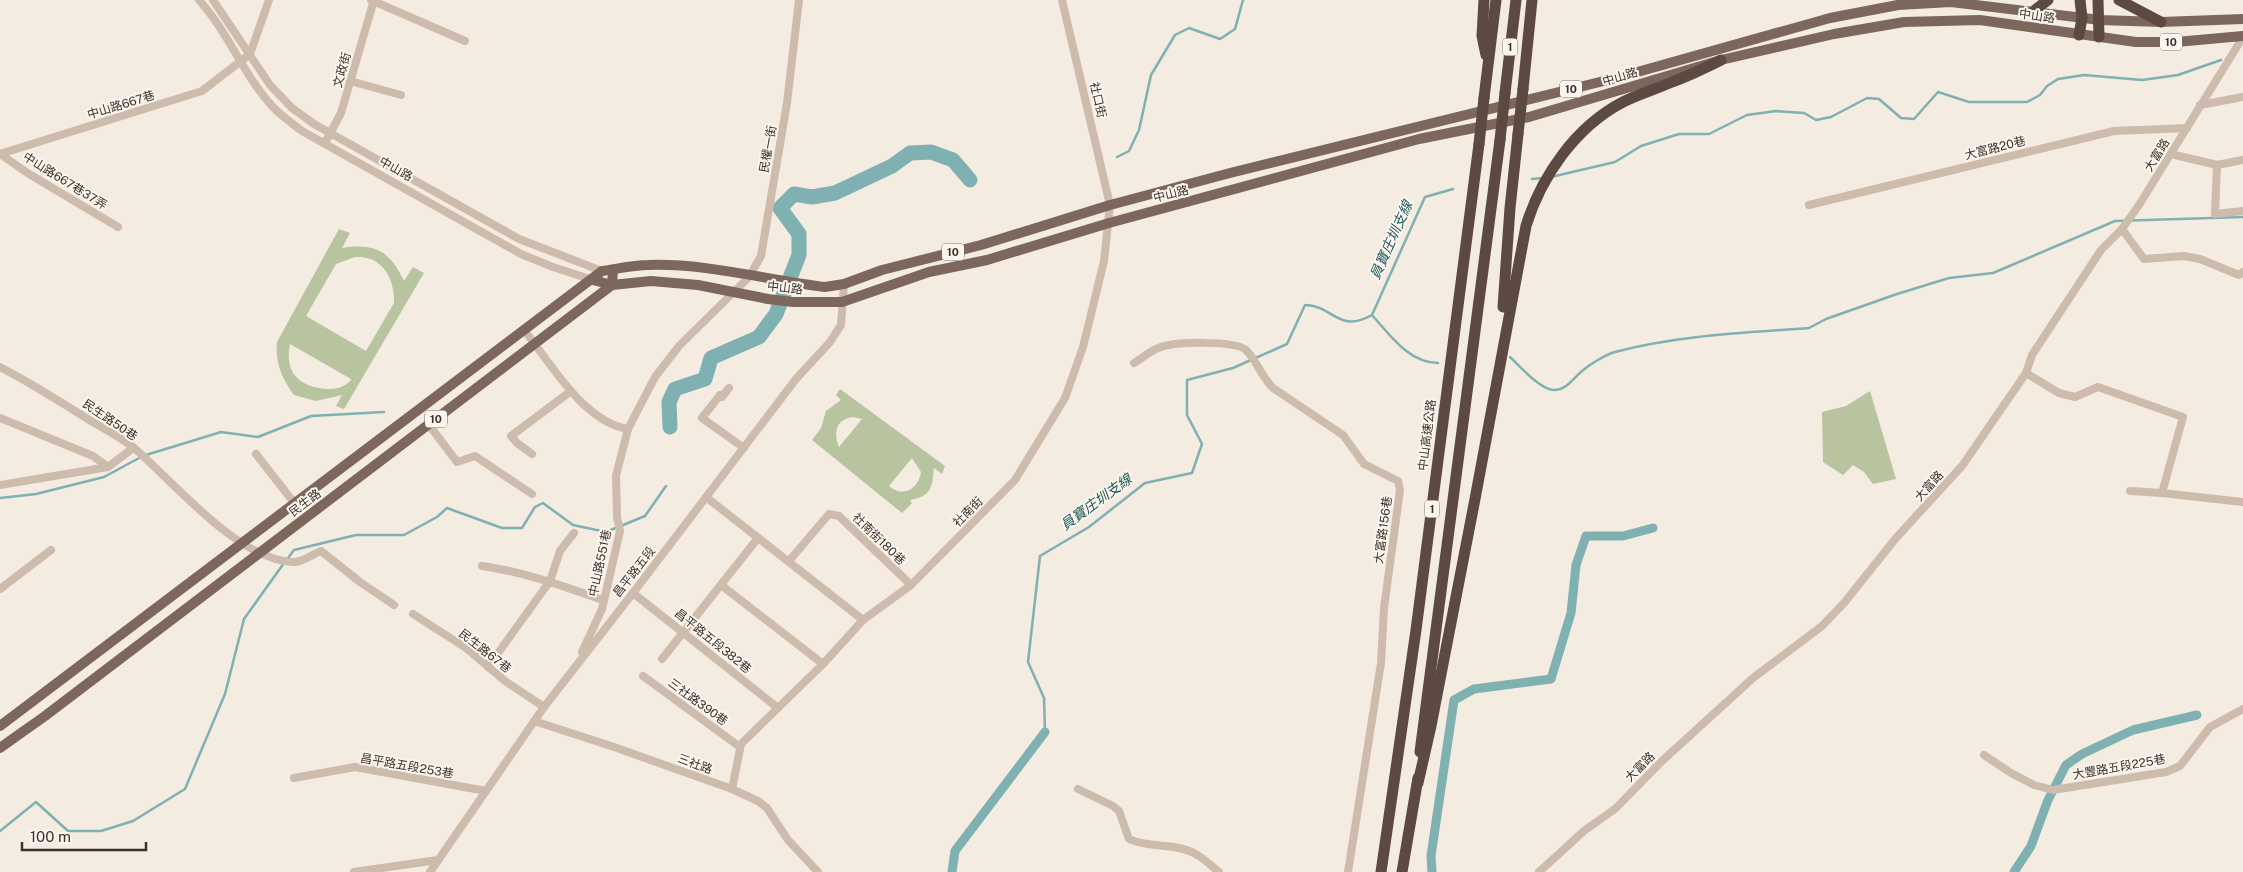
<svg xmlns="http://www.w3.org/2000/svg" width="2243" height="872" font-family="'Public Sans','Noto Sans TC',sans-serif">
  <style>
    .green { fill: #b8c4a0; fill-rule: evenodd }
    .lines { fill: none; stroke-linecap: round; stroke-linejoin: round }
    .stream { stroke: #7fb0b2; stroke-width: 2.5 }
    .canal { stroke: #7fb0b2; stroke-width: 9 }
    .river { stroke: #7fb0b2; stroke-width: 15 }
    .minor { stroke: #cdbbac; stroke-width: 8 }
    .major { stroke: #7d675c; stroke-width: 10 }
    .highway { stroke: #5c4a42; stroke-width: 11 }
    .highway-bridge { stroke: #5c4a42; stroke-width: 11 }
    .labels { text-anchor: middle; stroke-width: 4; stroke-linejoin: round; paint-order: stroke }
    .shield { fill: #fbf5ee; stroke: #756b66; stroke-width: 1 }
    .shield-label { font-size: 11px; font-weight: bold; fill: #3b302b }
    .street-label { font-size: 12px; fill: #3b302b; stroke: #fbf5ee }
    .water-label { font-size: 14px; font-style: italic; fill: #1f5a5e; stroke: #fbf5ee }
  </style>
  <rect width="100%" height="100%" fill="#f4ebe1"/>
  <!-- green -->
  <g class="green">
    <path d="M339,229L350,233L342,248C375,243 390,251 404,281L413,267L424,273L344,409L336,406L342,395L316,401L294,395C282,378 275,363 277,342ZM355,257C382,255 395,278 394,303L366,351L306,316L336,264ZM290,344L351,379V380C344,388 336,389 326,389C299,387 284,372 290,344Z"/>
    <path d="M840,389L945,466L942,474L934,468C932,487 932,496 910,500L912,503L902,513L812,440L821,428L826,411L841,400L836,395ZM853,417L862,419L839,447C833,432 836,419 853,417ZM912,458L921,472C919,488 903,499 889,486Z"/>
    <path d="M1870,391L1896,479L1873,484L1864,472L1853,465L1843,475L1823,462L1822,412L1846,406Z"/>
  </g>
  <g class="lines">
    <!-- stream -->
    <g class="stream">
      <path d="M1117,157L1129,151L1139,130L1151,75L1175,35L1189,28L1220,39L1235,29L1243,0"/>
      <path d="M1551,177L1615,162L1641,146L1679,134H1709L1747,115L1776,111L1804,113L1816,120L1831,117L1867,98L1879,99L1901,118L1914,119L1938,92L1969,102H2027L2040,95L2047,86L2058,79L2084,75L2142,80L2178,75L2221,60"/>
      <path d="M1532,179L1543,178"/>
      <path d="M1372,315C1390,335 1409,363 1438,363"/>
      <path d="M1510,357C1520,366 1541,391 1555,390C1567,389 1573,379 1582,371C1590,364 1605,355 1615,352C1679,335 1744,333 1809,328L1826,319L1897,294L1949,278L1993,273L2115,221L2243,217"/>
      <path d="M146,455L221,432L258,437L311,416L384,412"/>
      <path d="M0,498L36,494L104,477L141,457"/>
      <path d="M288,558L294,550L356,535H404L437,517L447,508L502,528H522L535,507L543,503L573,525L606,532L645,516L666,486"/>
      <path d="M1045,732L1044,698L1028,662L1040,556L1089,527L1145,483L1192,473L1202,444L1187,415V380L1233,368L1287,344L1305,305C1333,305 1338,334 1372,315L1425,197L1453,189"/>
      <path d="M0,831L36,802L68,831H101L133,821L185,789L225,694L244,619L284,563"/>
    </g>
    <!-- canal -->
    <g class="canal">
      <path d="M952,872L955,851L1045,732"/>
      <path d="M1432,872L1431,856L1454,700L1474,689L1551,679L1571,613L1576,565L1586,536H1623L1653,528"/>
      <path d="M2014,872L2031,846L2048,800L2066,765L2082,754L2133,730L2197,715"/>
    </g>
    <!-- river -->
    <path class="river" d="M670,427L669,402L675,389L705,379L711,358L759,337L776,314L799,255V234L780,208L794,194L812,197L835,193L892,166L910,153L931,152L953,160L970,180"/>
    <!-- minor -->
    <g class="minor">
      <path d="M199,0C228,32 243,74 272,106C281,116 292,123 302,131L521,254L553,267L593,280"/>
      <path d="M213,0L270,85L292,108L314,124L519,239L602,271"/>
      <path d="M371,0L465,41"/>
      <path d="M350,81L401,95"/>
      <path d="M2200,105L2243,97"/>
      <path d="M325,143L341,113L374,0"/>
      <path d="M0,154L202,91L250,54L269,0"/>
      <path d="M0,154L29,174L118,227"/>
      <path d="M2171,154L2217,165L2243,160"/>
      <path d="M2217,165L2215,214L2243,211"/>
      <path d="M1809,205L2114,131L2187,128"/>
      <path d="M2122,229L2144,259L2184,256L2200,259L2239,275L2243,272"/>
      <path d="M525,331C551,364 584,422 628,429"/>
      <path d="M1134,363C1143,358 1152,349 1161,347C1176,342 1234,340 1246,350C1256,360 1262,377 1273,388L1343,435L1364,464L1398,481L1400,490L1384,608L1381,663L1348,872"/>
      <path d="M0,367C31,383 61,402 91,421C105,429 120,437 133,447C173,481 237,560 293,562C302,563 312,554 321,551L360,582L394,605"/>
      <path d="M2026,373L2059,393L2075,397L2098,387L2183,417L2162,493L2243,502"/>
      <path d="M729,388L722,397L720,395L702,418L744,448"/>
      <path d="M0,418L93,456L108,467"/>
      <path d="M429,425L457,462L475,456L532,494"/>
      <path d="M256,454L295,504"/>
      <path d="M532,454L517,443L511,436L571,391"/>
      <path d="M0,485L108,467L133,448"/>
      <path d="M2130,491L2162,493"/>
      <path d="M706,497L863,620L911,585L1015,480L1065,398L1083,347L1104,261L1110,205L1062,0"/>
      <path d="M789,561L829,514L839,516L911,585"/>
      <path d="M482,566C525,572 563,586 603,600"/>
      <path d="M721,585L823,664"/>
      <path d="M0,589L51,550"/>
      <path d="M633,593L778,708"/>
      <path d="M413,614L466,648L505,681L544,707"/>
      <path d="M582,652L602,609L620,531L617,517L616,476L628,429L655,377L679,346L749,277L761,256L787,103L799,0"/>
      <path d="M662,659L758,538"/>
      <path d="M488,667L550,581L560,551L574,533"/>
      <path d="M643,676L740,747"/>
      <path d="M534,721L614,747L732,789L758,801L767,808L788,840L818,872"/>
      <path d="M1984,755L2011,773L2034,785L2053,790L2166,772L2180,766L2210,727L2243,709"/>
      <path d="M294,778L355,767L486,791"/>
      <path d="M732,789L741,744L823,664L863,620"/>
      <path d="M1078,789L1113,806L1119,811L1129,839C1146,847 1165,844 1183,849C1197,852 1208,863 1219,872"/>
      <path d="M354,872L438,860"/>
      <path d="M430,872L544,707L633,593L796,379L830,342L841,325L844,284"/>
      <path d="M1539,872L1585,830L1615,809L1662,761L1753,678L1822,626L1844,603L1896,538L1962,466L2026,373L2032,355L2101,250L2122,229L2139,205L2243,37"/>
    </g>
    <!-- major -->
    <g class="major">
      <path d="M593,280L612,285L651,281L698,285L768,299L793,302H842L929,272L987,260L1109,223L1419,139L1529,117L1721,60L1834,34L1904,22L1980,20L2136,42H2176L2243,36"/>
      <path d="M0,726L602,271C617,269 633,265 648,265C707,263 766,280 825,287L844,284L882,270L981,245L1110,205L1230,173L1616,78L1830,18L1898,5L1951,2L2100,20L2161,22L2243,19"/>
      <path d="M0,748L45,716L612,285L613,270"/>
    </g>
    <!-- highway -->
    <g class="highway">
      <path d="M1484,0L1482,36L1486,55"/>
      <path d="M2098,0L2099,37"/>
      <path d="M2119,0L2161,22"/>
      <path d="M2035,10L2048,0"/>
      <path d="M2079,35L2082,18L2080,0"/>
      <path d="M1523,89L1532,0"/>
      <path d="M1505,93L1516,0"/>
      <path d="M1484,98L1496,0"/>
      <path d="M1503,307L1510,208L1518,134"/>
      <path d="M1420,752L1500,140"/>
      <path d="M1418,783L1431,726L1475,499L1526,226C1541,177 1575,127 1623,102C1639,94 1656,89 1672,82C1689,76 1705,68 1721,60"/>
      <path d="M1381,872L1416,630L1479,144"/>
      <path d="M1402,872L1418,778"/>
    </g>
    <!-- highway-bridge -->
    <g class="highway-bridge">
      <path d="M1518,134L1523,89"/>
      <path d="M1500,140L1505,93"/>
      <path d="M1479,144L1484,98"/>
    </g>
  </g>
  <g class="labels">
    <!-- shield labels -->
    <g class="shield">
      <rect x="2160" y="33.5" width="22" height="17" rx="4"/>
      <rect x="1502.5" y="38.5" width="15" height="17" rx="4"/>
      <rect x="1560" y="80.5" width="22" height="17" rx="4"/>
      <rect x="942" y="243.5" width="22" height="17" rx="4"/>
      <rect x="425" y="410.5" width="22" height="17" rx="4"/>
      <rect x="1424.5" y="500.5" width="15" height="17" rx="4"/>
    </g>
    <g class="shield-label">
      <text x="2171" y="46">10</text>
      <text x="1510" y="51">1</text>
      <text x="1571" y="93">10</text>
      <text x="953" y="256">10</text>
      <text x="436" y="423">10</text>
      <text x="1432" y="513">1</text>
    </g>
    <!-- street labels -->
    <g class="street-label">
      <text transform="translate(2037 16) rotate(8)" y="4">中山路</text>
      <text transform="translate(342 70) rotate(-74)" y="4">文政街</text>
      <text transform="translate(1620 77) rotate(-17)" y="4">中山路</text>
      <text transform="translate(1098 100) rotate(77)" y="4">社口街</text>
      <text transform="translate(121 105) rotate(-17)" y="4">中山路667巷</text>
      <text transform="translate(1995 148) rotate(-14)" y="4">大富路20巷</text>
      <text transform="translate(768 149) rotate(-80)" y="4">民權一街</text>
      <text transform="translate(2157 155) rotate(-58)" y="4">大富路</text>
      <text transform="translate(396 169) rotate(29)" y="4">中山路</text>
      <text transform="translate(65 181) rotate(32)" y="4">中山路667巷37弄</text>
      <text transform="translate(1171 194) rotate(-14)" y="4">中山路</text>
      <text transform="translate(785 288) rotate(6)" y="4">中山路</text>
      <text transform="translate(110 420) rotate(34)" y="4">民生路50巷</text>
      <text transform="translate(1427 435) rotate(-83)" y="4">中山高速公路</text>
      <text transform="translate(1929 486) rotate(-48)" y="4">大富路</text>
      <text transform="translate(305 503) rotate(-37)" y="4">民生路</text>
      <text transform="translate(968 512) rotate(-45)" y="4">社南街</text>
      <text transform="translate(1383 530) rotate(-82)" y="4">大富路156巷</text>
      <text transform="translate(879 539) rotate(44)" y="4">社南街180巷</text>
      <text transform="translate(600 563) rotate(-78)" y="4">中山路551巷</text>
      <text transform="translate(634 572) rotate(-52)" y="4">昌平路五段</text>
      <text transform="translate(713 641) rotate(39)" y="4">昌平路五段382巷</text>
      <text transform="translate(485 651) rotate(38)" y="4">民生路67巷</text>
      <text transform="translate(698 702) rotate(36)" y="4">三社路390巷</text>
      <text transform="translate(695 764) rotate(20)" y="4">三社路</text>
      <text transform="translate(407 766) rotate(10)" y="4">昌平路五段253巷</text>
      <text transform="translate(1640 767) rotate(-45)" y="4">大富路</text>
      <text transform="translate(2119 767) rotate(-10)" y="4">大豐路五段225巷</text>
    </g>
    <!-- water labels -->
    <g class="water-label">
      <text transform="translate(1391 240) rotate(-66)" y="5">員寶庄圳支線</text>
      <text transform="translate(1096 502) rotate(-36)" y="5">員寶庄圳支線</text>
    </g>
  </g>
  <!-- scale -->
  <path d="M22 842v8h124v-8" fill="none" stroke="#3b302b" stroke-width="2.5"/>
  <text x="30" y="842" font-size="15" fill="#3b302b" stroke="#fbf5ee" stroke-width="4" paint-order="stroke">100 m</text>
</svg>
